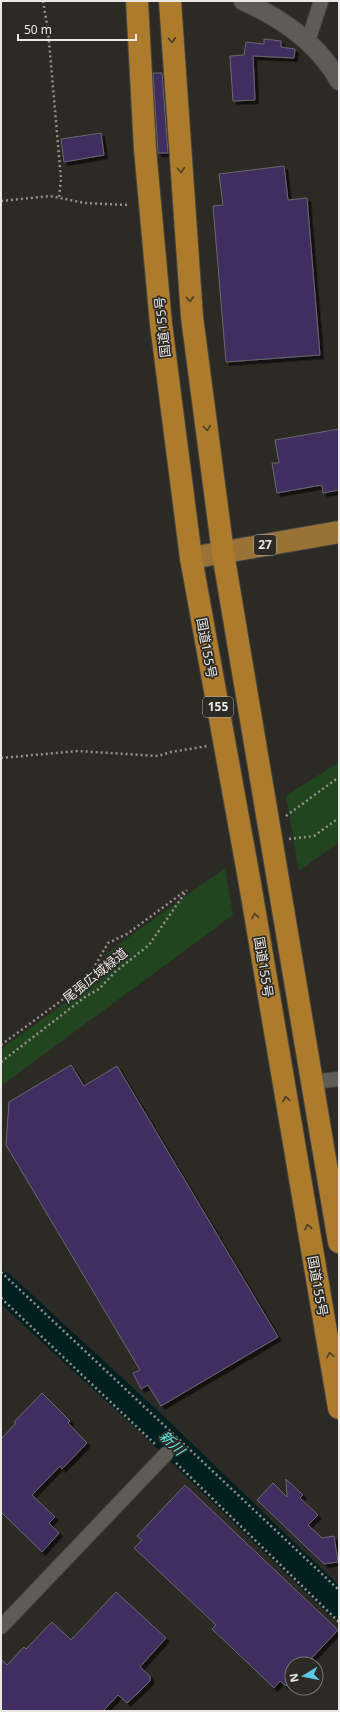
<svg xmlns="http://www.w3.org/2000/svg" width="340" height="1712" font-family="'Noto Sans','Noto Sans JP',sans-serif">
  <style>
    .green { fill: #21451f }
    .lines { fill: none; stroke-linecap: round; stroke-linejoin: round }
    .river { stroke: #032021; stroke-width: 28 }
    .building { fill: #3f2e61; stroke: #6a686e; filter: url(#shadow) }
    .minor-casing { stroke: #474542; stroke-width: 16 }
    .tertiary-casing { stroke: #474542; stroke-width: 20 }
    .primary-casing { stroke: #474542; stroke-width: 24 }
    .trunk-casing { stroke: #474542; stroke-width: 24 }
    .path { stroke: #93918d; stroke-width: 2.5; stroke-dasharray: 2 3; stroke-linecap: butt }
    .minor { stroke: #5f5c57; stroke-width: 14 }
    .tertiary { stroke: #5f5c57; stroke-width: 18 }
    .primary { stroke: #997336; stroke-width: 22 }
    .trunk { stroke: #ac7b2b; stroke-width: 22 }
    .oneway { stroke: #4c3e26 }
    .labels { text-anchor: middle; stroke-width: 3.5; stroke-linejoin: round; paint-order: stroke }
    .shield { fill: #2c2a25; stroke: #b1afab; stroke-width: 1 }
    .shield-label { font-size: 12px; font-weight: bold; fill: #eae8e5 }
    .street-label { font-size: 13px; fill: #eae8e5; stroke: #2c2a25 }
    .water-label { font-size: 14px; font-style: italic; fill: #61e9ea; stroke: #2c2a25 }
  </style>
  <defs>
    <filter id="shadow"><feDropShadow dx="3.5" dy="3.5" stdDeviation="0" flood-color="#0009"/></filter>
  </defs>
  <rect width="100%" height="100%" fill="#2c2a25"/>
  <!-- green -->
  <g class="green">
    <path d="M339,762V842L299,871L286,796Z"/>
    <path d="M225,868L233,915L1,1086V1049L87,987L108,952Z"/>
  </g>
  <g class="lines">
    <!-- river -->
    <path class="river" d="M1,1285L156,1428L339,1605"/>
  </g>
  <!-- building -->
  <g class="building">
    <path d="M264,39L281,41V47L295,49L294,58L253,56L255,100L233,101L230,56L244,55L246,42L264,44Z"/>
    <path d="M153,73H162L168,153H158Z"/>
    <path d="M101,133L104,155L64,162L61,139Z"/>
    <path d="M284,166L288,200L307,198L320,355L226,362L213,206L223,205L219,174Z"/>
    <path d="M339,429V490L323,493L322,485L277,493L272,463H279L275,440Z"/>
    <path d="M71,1065L84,1086L117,1066L278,1337L161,1406L148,1385L141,1389L133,1373L140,1370L6,1145L9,1102Z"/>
    <path d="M42,1393L70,1421L68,1423L87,1443L62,1469L60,1466L32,1495L55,1517L49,1523L59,1533L42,1552L1,1512V1439L16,1423L14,1422Z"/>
    <path d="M286,1479L303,1495L300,1498L318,1515L308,1525L322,1538L334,1536L338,1562L324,1564L257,1500L273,1483L287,1497Z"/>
    <path d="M185,1485L338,1630L306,1664H292V1679L286,1686L280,1681L274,1688L212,1629L216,1625L134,1548L142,1540L137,1536Z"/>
    <path d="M116,1592L166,1638L140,1667L150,1676V1681L139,1692L127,1703L118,1695L103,1711H1V1659L7,1665L24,1647L26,1649L52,1622L71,1640Z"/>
  </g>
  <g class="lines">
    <defs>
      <g id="minor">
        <path d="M308,41L321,1"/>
        <path d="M312,1082L339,1079"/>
        <path d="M1,1627L166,1454"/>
      </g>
      <path id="tertiary" d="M243,1C281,18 318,43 339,81"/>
      <path id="primary" d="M191,558L339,532"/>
      <g id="trunk">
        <path d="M137,1L145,149L161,324L191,558L250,884L339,1408"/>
        <path d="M170,1L192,317L223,553L339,1242"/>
      </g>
    </defs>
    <!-- minor casing -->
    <use href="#minor" class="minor-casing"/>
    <!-- tertiary casing -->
    <use href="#tertiary" class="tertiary-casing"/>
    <!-- primary casing -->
    <use href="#primary" class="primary-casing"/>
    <!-- trunk casing -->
    <use href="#trunk" class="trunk-casing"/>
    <!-- path -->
    <g class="path">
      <path d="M43,1L48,30L61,179L59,198"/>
      <path d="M1,201L50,196L85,203L128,205"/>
      <path d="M1,758L78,751L158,756L171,752L208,746"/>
      <path d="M286,816L339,777"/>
      <path d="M289,839L314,836L339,818"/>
      <path d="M1,1045L85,983L108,943L127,934L185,891"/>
      <path d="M1,1062L85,997L99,989L115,972L149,945L187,890"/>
      <path d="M1,1272L339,1590"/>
      <path d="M1,1298L156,1445"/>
      <path d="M176,1463L339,1622"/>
    </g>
    <!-- minor -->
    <use href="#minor" class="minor"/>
    <!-- tertiary -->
    <use href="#tertiary" class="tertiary"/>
    <!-- primary -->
    <use href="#primary" class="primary"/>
    <!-- trunk -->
    <use href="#trunk" class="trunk"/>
  </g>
  <!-- one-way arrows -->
  <defs><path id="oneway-chevron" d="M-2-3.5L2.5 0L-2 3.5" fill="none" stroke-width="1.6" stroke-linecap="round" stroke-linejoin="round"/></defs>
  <g class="oneway">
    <use href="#oneway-chevron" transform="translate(172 40) rotate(86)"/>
    <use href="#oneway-chevron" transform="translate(181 170) rotate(86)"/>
    <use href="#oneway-chevron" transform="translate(190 299) rotate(86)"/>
    <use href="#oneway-chevron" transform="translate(207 428) rotate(82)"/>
    <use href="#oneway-chevron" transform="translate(255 916) rotate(-99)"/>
    <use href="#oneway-chevron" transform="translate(286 1099) rotate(-100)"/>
    <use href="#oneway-chevron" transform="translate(308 1227) rotate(-100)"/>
    <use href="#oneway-chevron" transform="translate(330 1355) rotate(-100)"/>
  </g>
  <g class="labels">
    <!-- shield labels -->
    <g class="shield">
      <rect x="254" y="535" width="22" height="20" rx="3"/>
      <rect x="203" y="697" width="30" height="20" rx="3"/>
    </g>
    <g class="shield-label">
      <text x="265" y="549">27</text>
      <text x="218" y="711">155</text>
    </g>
    <!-- street labels -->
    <g class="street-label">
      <text transform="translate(162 327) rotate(-96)" y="5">国道155号</text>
      <text transform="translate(207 648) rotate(80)" y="5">国道155号</text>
      <text transform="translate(264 967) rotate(81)" y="5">国道155号</text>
      <text transform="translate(95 975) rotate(-39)" y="5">尾張広域緑道</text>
      <text transform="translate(318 1286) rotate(80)" y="5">国道155号</text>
    </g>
    <!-- water labels -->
    <g class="water-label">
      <text transform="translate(172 1443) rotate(44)" y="5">新川</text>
    </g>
  </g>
  <!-- border -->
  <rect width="340" height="1712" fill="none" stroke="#eae8e5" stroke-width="4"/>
  <!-- north arrow -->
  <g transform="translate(304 1676) rotate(260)"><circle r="19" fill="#2c2a25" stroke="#787672"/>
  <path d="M0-3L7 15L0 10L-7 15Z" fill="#5ac8e6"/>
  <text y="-6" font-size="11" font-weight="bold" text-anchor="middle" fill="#eae8e5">N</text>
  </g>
  <!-- scale -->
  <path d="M18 34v6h118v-6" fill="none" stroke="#eae8e5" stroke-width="2"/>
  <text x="24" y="34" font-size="12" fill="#eae8e5" stroke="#2c2a25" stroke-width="3" paint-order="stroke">50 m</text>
</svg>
